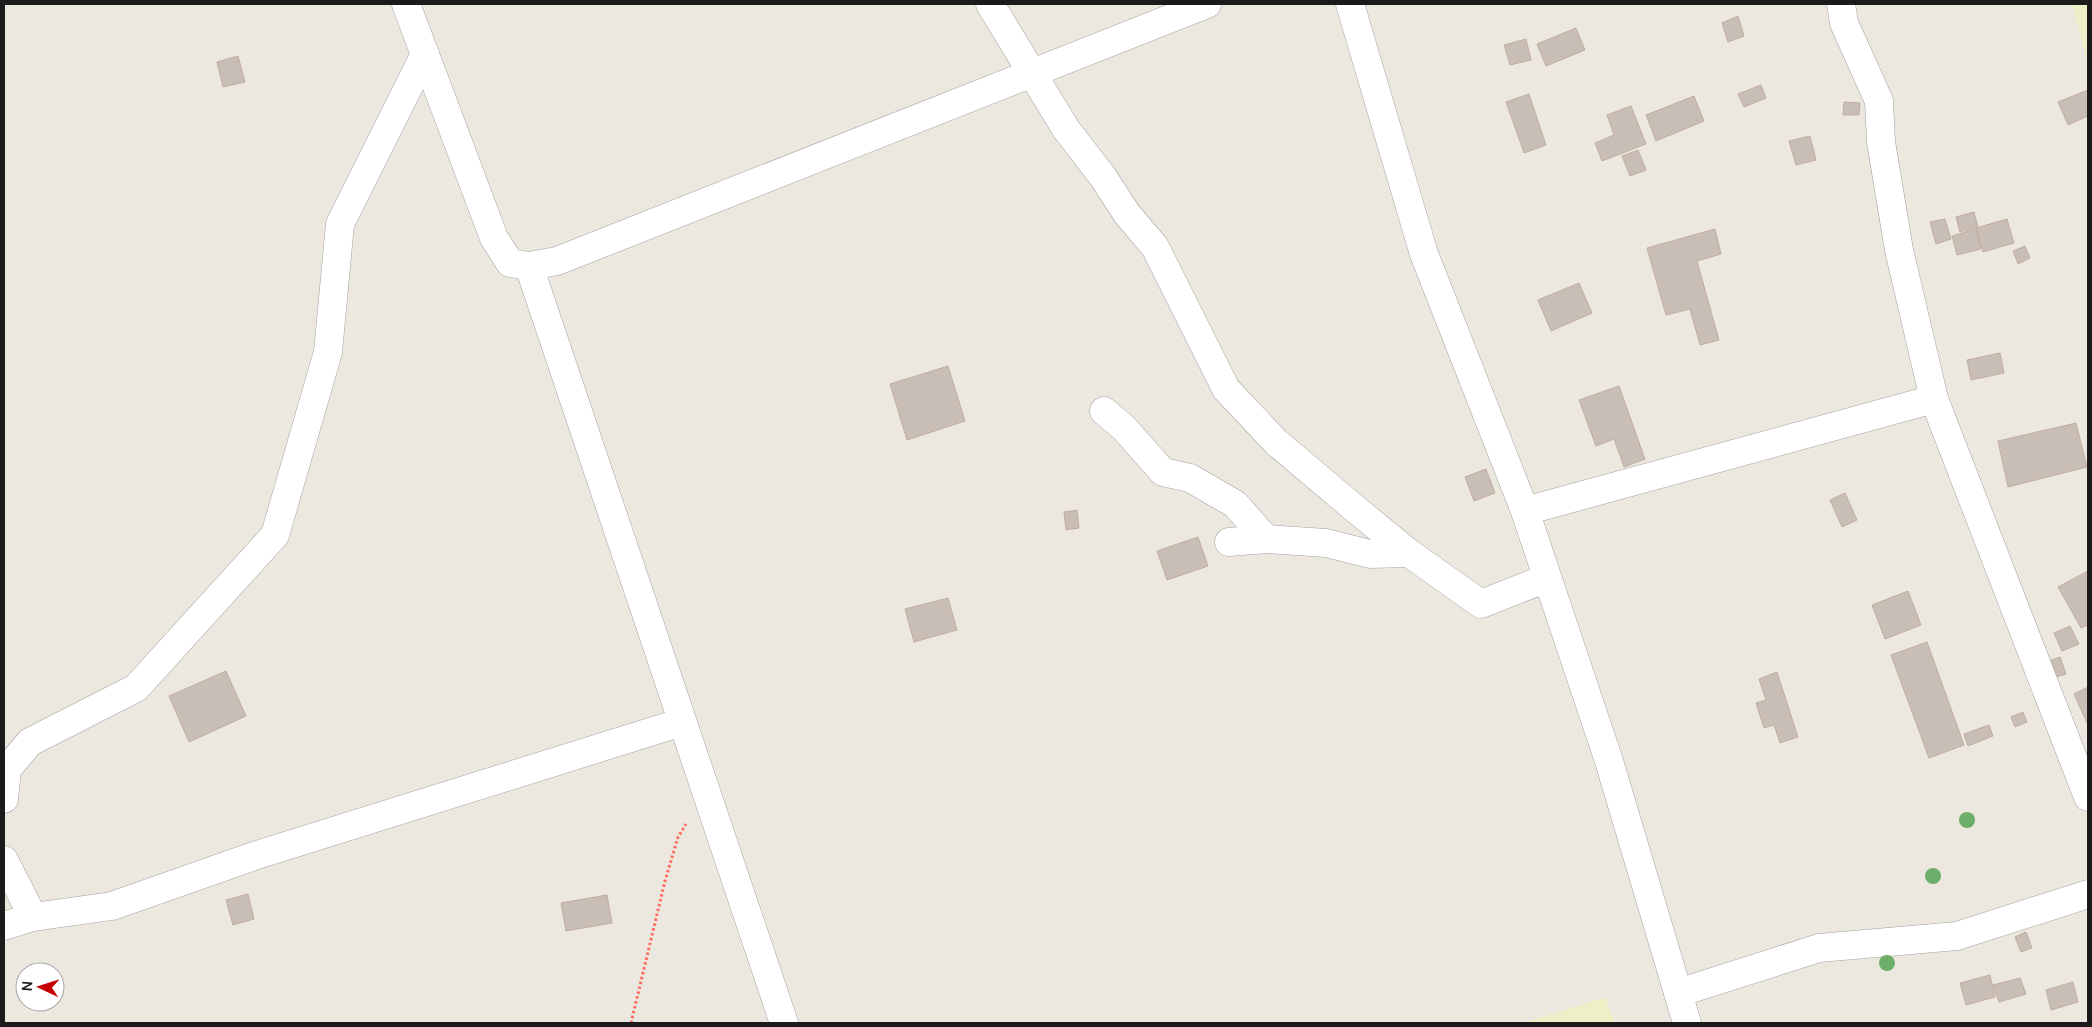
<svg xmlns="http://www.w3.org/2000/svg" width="2092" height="1027" font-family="Manrope,sans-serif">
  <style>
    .farmland { fill: #edefc7 }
    .building { fill: #c9beb5; stroke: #c0ada0 }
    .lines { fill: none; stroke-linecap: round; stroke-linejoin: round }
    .minor-casing { stroke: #a2a2a2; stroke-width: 29 }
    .path { stroke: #ff6b5e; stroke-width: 3; stroke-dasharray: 2.5 2.5; stroke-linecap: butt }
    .minor { stroke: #fff; stroke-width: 28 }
    .tree { fill: #6cae6a }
  </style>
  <rect width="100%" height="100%" fill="#ede8df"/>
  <!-- farmland -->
  <g class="farmland">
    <path d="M2072,4H2088V63Z"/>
    <path d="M1605,997L1615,1023H1524Z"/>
  </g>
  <!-- building -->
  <g class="building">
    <path d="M1738,16L1744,36L1728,42L1722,23Z"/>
    <path d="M1576,28L1585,50L1546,66L1537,44Z"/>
    <path d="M1526,39L1531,60L1510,65L1504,45Z"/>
    <path d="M238,56L245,82L223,87L217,62Z"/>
    <path d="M1761,85L1766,98L1744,107L1738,94Z"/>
    <path d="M2088,90V116L2068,125L2058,102Z"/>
    <path d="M1529,94L1546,145L1524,153L1506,102Z"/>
    <path d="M1694,96L1704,121L1656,141L1646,115Z"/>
    <path d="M1844,102L1860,103L1859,115H1843Z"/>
    <path d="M1631,106L1646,144L1602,161L1595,143L1614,135L1607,115Z"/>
    <path d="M1810,136L1816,160L1796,165L1789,141Z"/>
    <path d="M1638,150L1646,170L1630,176L1622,156Z"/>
    <path d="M1974,212L1978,227L1960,232L1956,217Z"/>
    <path d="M1945,219L1951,239L1936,244L1930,222Z"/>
    <path d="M2007,219L2014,243L1983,252L1976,228Z"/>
    <path d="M1715,229L1721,254L1697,261L1719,340L1700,345L1690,309L1666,315L1647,248Z"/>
    <path d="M1976,229L1981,249L1957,255L1952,236Z"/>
    <path d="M2025,246L2030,258L2018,264L2013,251Z"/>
    <path d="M1579,283L1592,313L1551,331L1538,300Z"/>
    <path d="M2000,353L2004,373L1971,380L1967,360Z"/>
    <path d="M948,366L965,421L907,440L890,384Z"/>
    <path d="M1619,386L1645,459L1624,467L1614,439L1596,446L1579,400Z"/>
    <path d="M2076,423L2087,467L2008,487L1998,441Z"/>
    <path d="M1486,469L1495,493L1474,501L1465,477Z"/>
    <path d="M1845,493L1857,520L1842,527L1830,500Z"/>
    <path d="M1077,510L1079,528L1066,530L1064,512Z"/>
    <path d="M1198,537L1208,566L1167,580L1157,551Z"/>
    <path d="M2088,571V625L2081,628L2058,587Z"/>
    <path d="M1908,591L1921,625L1885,639L1872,605Z"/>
    <path d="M948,598L957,630L914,642L905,609Z"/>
    <path d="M2070,626L2079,644L2062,651L2054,633Z"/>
    <path d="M1927,642L1964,745L1929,758L1891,655Z"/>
    <path d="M2060,657L2066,674L2052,678L2046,662Z"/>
    <path d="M226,671L246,716L189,742L169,696Z"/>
    <path d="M1777,672L1798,737L1780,743L1774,725L1764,728L1756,703L1766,700L1759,679Z"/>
    <path d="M2088,687V725L2074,694Z"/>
    <path d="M2023,712L2027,722L2015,727L2011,717Z"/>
    <path d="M1989,725L1993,736L1968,746L1964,734Z"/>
    <path d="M248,894L254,919L233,925L226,900Z"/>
    <path d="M607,895L612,923L566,931L561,903Z"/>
    <path d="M2026,932L2032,948L2021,952L2015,937Z"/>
    <path d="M1990,975L1995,997L1966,1005L1960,983Z"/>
    <path d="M2020,978L2026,994L1999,1002L1993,985Z"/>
    <path d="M2073,982L2078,1002L2051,1010L2046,990Z"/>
  </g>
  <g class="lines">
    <defs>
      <g id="minor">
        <path d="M406,4L494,238L510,263L529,266L557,261L1207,4"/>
        <path d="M990,4L1066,129L1103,177L1127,214L1155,247L1226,389L1276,442L1353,507L1409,553L1481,604L1547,578"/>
        <path d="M1350,4L1424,254L1525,511L1609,761L1687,1023"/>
        <path d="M1841,4L1844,23L1879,101L1881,142L1899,250L1934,399"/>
        <path d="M529,266L784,1023"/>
        <path d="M1104,411L1124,428L1163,472L1190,478L1235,504L1266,539"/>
        <path d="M1525,511L1934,399L2088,797"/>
        <path d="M1229,542L1266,539L1326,543L1370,554L1409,553"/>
        <path d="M4,799L7,769L30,742L136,688L275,535L328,352L340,224L425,54"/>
        <path d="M4,860L33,917"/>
        <path d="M4,926L33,917L112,906L254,856L682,722"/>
        <path d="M1678,993L1819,948L1957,936L2088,894"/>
      </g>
    </defs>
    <!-- minor casing -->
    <use href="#minor" class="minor-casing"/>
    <!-- path -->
    <path class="path" d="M631,1023L665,881L678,837L686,824"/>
    <!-- minor -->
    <use href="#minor" class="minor"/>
  </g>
  <!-- trees -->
  <g class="tree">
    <circle cx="1967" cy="820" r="8"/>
    <circle cx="1933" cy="876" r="8"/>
    <circle cx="1887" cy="963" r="8"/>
  </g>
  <!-- border -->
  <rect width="2092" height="1027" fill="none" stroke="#1b1b1b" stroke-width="10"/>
  <!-- north arrow -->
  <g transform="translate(40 987) rotate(274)"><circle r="24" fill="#ffffff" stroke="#a4a4a4"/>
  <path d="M0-4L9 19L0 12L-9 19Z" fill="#c50004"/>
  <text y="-8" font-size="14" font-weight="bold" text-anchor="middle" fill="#1b1b1b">N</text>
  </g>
</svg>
